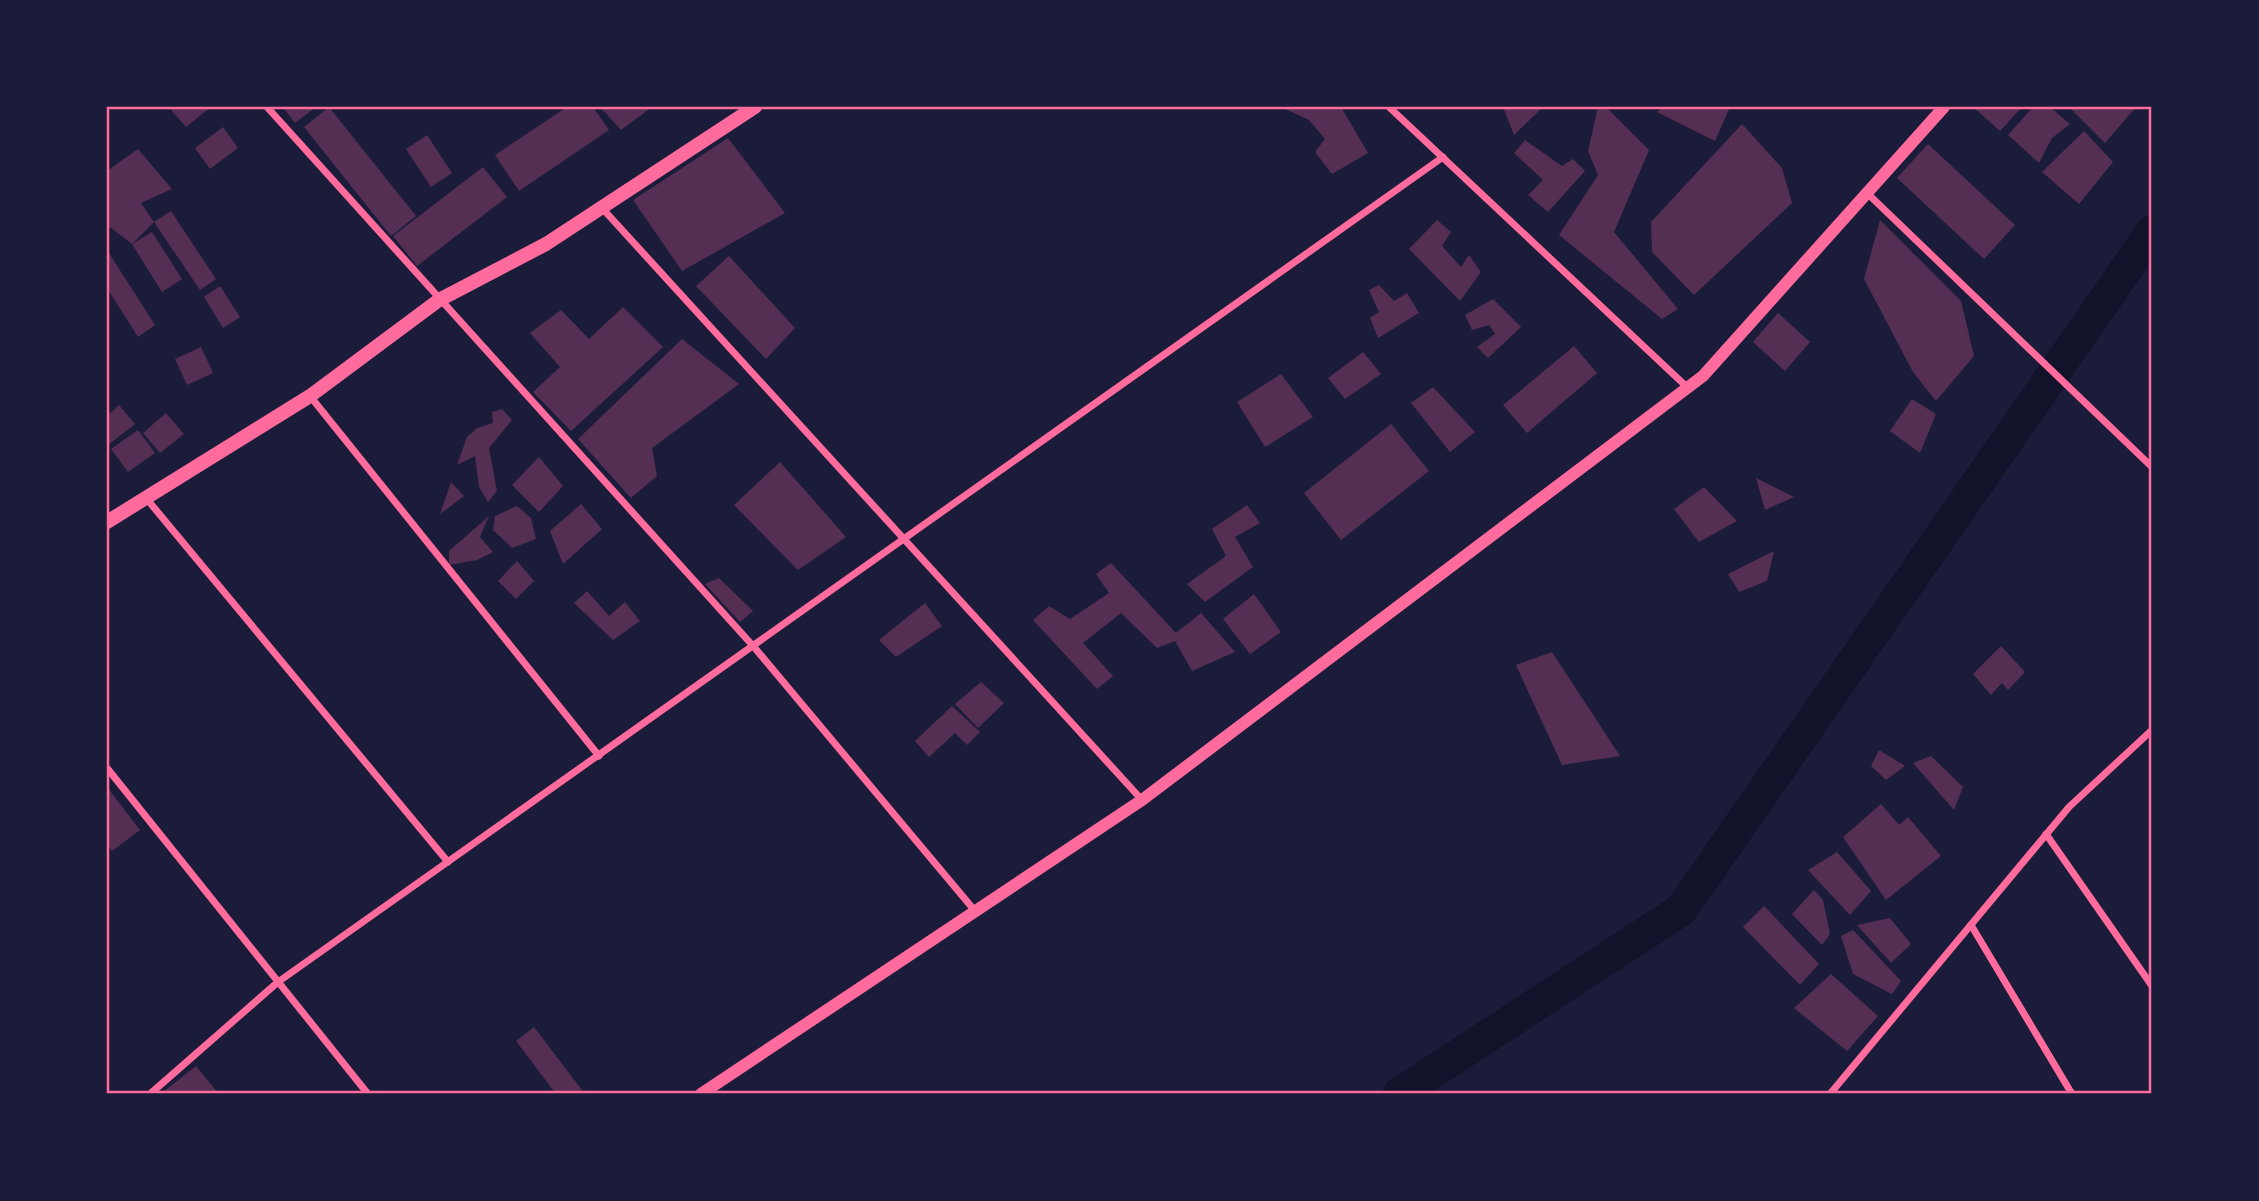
<svg xmlns="http://www.w3.org/2000/svg" width="2259" height="1201" font-family="'Times New Roman',serif">
  <style>
    .lines { fill: none; stroke-linecap: round; stroke-linejoin: round }
    .river { stroke: #12122b; stroke-width: 33 }
    .building { fill: #542f53 }
    .minor { stroke: #ff6b9d; stroke-width: 7 }
    .tertiary { stroke: #ff6b9d; stroke-width: 12 }
    .secondary { stroke: #ff6b9d; stroke-width: 14 }
    .neatline { fill: none; stroke: #ff6b9d; stroke-width: 2.5 }
  </style>
  <rect width="100%" height="100%" fill="#1b1b3a"/>
  <g class="lines">
    <!-- river -->
    <path class="river" d="M1399,1094L1681,910L2152,232"/>
  </g>
  <!-- building -->
  <g class="building">
    <path d="M175,107H211L186,127L171,110Z"/>
    <path d="M283,107H316L295,123Z"/>
    <path d="M329,107L416,216L391,236L304,127Z"/>
    <path d="M567,107H593L609,130L519,191L495,155Z"/>
    <path d="M600,107H652L621,130Z"/>
    <path d="M1281,107H1341L1368,153L1332,174L1315,152L1325,139L1309,120Z"/>
    <path d="M1503,107H1543L1514,135Z"/>
    <path d="M1598,107H1606L1649,150L1614,232L1678,309L1662,319L1559,235L1598,175L1588,151Z"/>
    <path d="M1663,107H1730L1715,141L1657,112Z"/>
    <path d="M1973,107H2022L2000,131Z"/>
    <path d="M2033,107H2050L2070,124L2052,138L2039,163L2008,135Z"/>
    <path d="M2069,107H2136L2105,143Z"/>
    <path d="M1742,124L1782,168L1792,203L1694,295L1652,252L1651,222Z"/>
    <path d="M223,127L238,148L210,169L195,148Z"/>
    <path d="M2084,131L2113,162L2079,204L2042,172Z"/>
    <path d="M427,135L452,173L431,187L406,149Z"/>
    <path d="M728,138L785,213L682,271L633,200Z"/>
    <path d="M1525,140L1562,166L1573,159L1585,171L1548,212L1528,195L1543,180L1514,153Z"/>
    <path d="M1928,144L2015,225L1984,259L1897,178Z"/>
    <path d="M138,149L172,189L141,203L154,222L132,244L152,232L182,279L162,292L132,244L107,225V171Z"/>
    <path d="M483,167L507,197L417,266L393,236Z"/>
    <path d="M171,211L216,279L200,290L154,222Z"/>
    <path d="M1437,220L1451,232L1442,246L1461,267L1469,255L1481,272L1460,301L1409,249Z"/>
    <path d="M1880,220L1961,301L1974,356L1936,401L1913,372L1864,279Z"/>
    <path d="M107,250L155,325L138,337L107,288Z"/>
    <path d="M729,256L795,328L766,359L696,286Z"/>
    <path d="M1379,285L1394,301L1407,293L1419,313L1378,338L1370,318L1379,312L1369,290Z"/>
    <path d="M220,286L240,317L223,328L204,297Z"/>
    <path d="M1493,299L1521,327L1488,358L1477,347L1495,334L1489,325L1472,330L1465,315Z"/>
    <path d="M623,307L663,347L571,431L533,392L560,367L530,333L561,310L589,339Z"/>
    <path d="M1778,313L1810,342L1785,371L1753,342Z"/>
    <path d="M682,339L739,384L652,448L657,476L631,498L578,439Z"/>
    <path d="M1574,346L1597,373L1527,433L1503,405Z"/>
    <path d="M201,347L213,373L187,385L175,359Z"/>
    <path d="M1363,352L1381,374L1345,399L1328,378Z"/>
    <path d="M1281,374L1313,417L1265,447L1237,402Z"/>
    <path d="M1433,387L1475,432L1450,452L1411,403Z"/>
    <path d="M1912,399L1936,414L1920,453L1890,431Z"/>
    <path d="M119,405L135,424L107,446V416Z"/>
    <path d="M502,409L512,420L489,448L497,491L488,502L479,487L475,456L457,465L467,437L477,428L493,423L492,412Z"/>
    <path d="M166,413L184,434L160,453L143,433Z"/>
    <path d="M1391,424L1429,471L1341,540L1304,493Z"/>
    <path d="M138,430L155,453L128,472L111,449Z"/>
    <path d="M539,457L563,486L539,512L512,485Z"/>
    <path d="M780,462L846,537L798,570L734,505Z"/>
    <path d="M1756,478L1794,497L1765,510Z"/>
    <path d="M451,482L464,496L440,514Z"/>
    <path d="M1704,487L1737,521L1699,542L1674,509Z"/>
    <path d="M581,504L602,529L563,564L550,531Z"/>
    <path d="M1247,505L1260,523L1235,537L1253,567L1205,602L1187,584L1226,556L1212,529Z"/>
    <path d="M517,506L531,518L536,539L512,548L493,530L495,516Z"/>
    <path d="M489,516L480,537L493,552L477,560L449,565V551Z"/>
    <path d="M1774,551L1767,581L1739,592L1728,574Z"/>
    <path d="M517,561L534,581L516,599L498,581Z"/>
    <path d="M1111,563L1176,633L1201,613L1235,652L1192,671L1175,641L1157,648L1121,613L1083,643L1113,676L1097,689L1033,620L1049,606L1070,619L1109,593L1096,574Z"/>
    <path d="M719,578L753,611L740,622L705,584Z"/>
    <path d="M587,591L609,616L625,602L640,621L613,640L574,603Z"/>
    <path d="M1254,594L1281,632L1250,654L1223,619Z"/>
    <path d="M925,603L942,626L896,657L879,640Z"/>
    <path d="M2001,646L2025,672L2008,690L2002,683L1991,695L1973,674Z"/>
    <path d="M1552,652L1620,756L1562,765L1516,665Z"/>
    <path d="M981,682L1004,703L978,728L955,704Z"/>
    <path d="M952,706L980,732L967,745L955,733L929,757L915,741Z"/>
    <path d="M1879,750L1905,766L1886,780L1871,766Z"/>
    <path d="M1931,756L1963,787L1954,810L1913,763Z"/>
    <path d="M107,787L140,830L112,851L107,844Z"/>
    <path d="M1881,804L1899,825L1908,817L1941,856L1886,900L1843,837Z"/>
    <path d="M1837,852L1871,891L1850,915L1808,870Z"/>
    <path d="M1814,890L1823,900L1830,934L1822,945L1792,914Z"/>
    <path d="M1764,906L1819,964L1800,985L1743,927Z"/>
    <path d="M1890,918L1911,944L1891,963L1857,925Z"/>
    <path d="M1853,930L1901,981L1892,994L1853,974L1841,936Z"/>
    <path d="M1831,974L1878,1016L1847,1051L1794,1008Z"/>
    <path d="M534,1027L585,1094H556L516,1041Z"/>
    <path d="M196,1066L219,1094H165L163,1092Z"/>
  </g>
  <g class="lines">
    <!-- minor -->
    <g class="minor">
      <path d="M267,107L754,647L975,911"/>
      <path d="M1389,107L1688,388"/>
      <path d="M1867,193L2152,467"/>
      <path d="M602,208L1142,800"/>
      <path d="M310,396L599,756"/>
      <path d="M146,498L448,862"/>
      <path d="M107,768L368,1094"/>
      <path d="M2046,834L2152,986"/>
      <path d="M1971,925L2072,1094"/>
      <path d="M150,1094L278,982L1443,157"/>
      <path d="M1830,1094L2069,807L2152,730"/>
    </g>
    <!-- tertiary -->
    <path class="tertiary" d="M701,1094L1142,800L1703,376L1944,107"/>
    <!-- secondary -->
    <path class="secondary" d="M107,522L310,396L439,300L546,244L755,107"/>
  </g>
  <!-- border -->
  <rect width="2259" height="1201" fill="none" stroke="#1b1b3a" stroke-width="217"/>
  <rect x="108" y="108" width="2042" height="984" class="neatline"/>
</svg>
